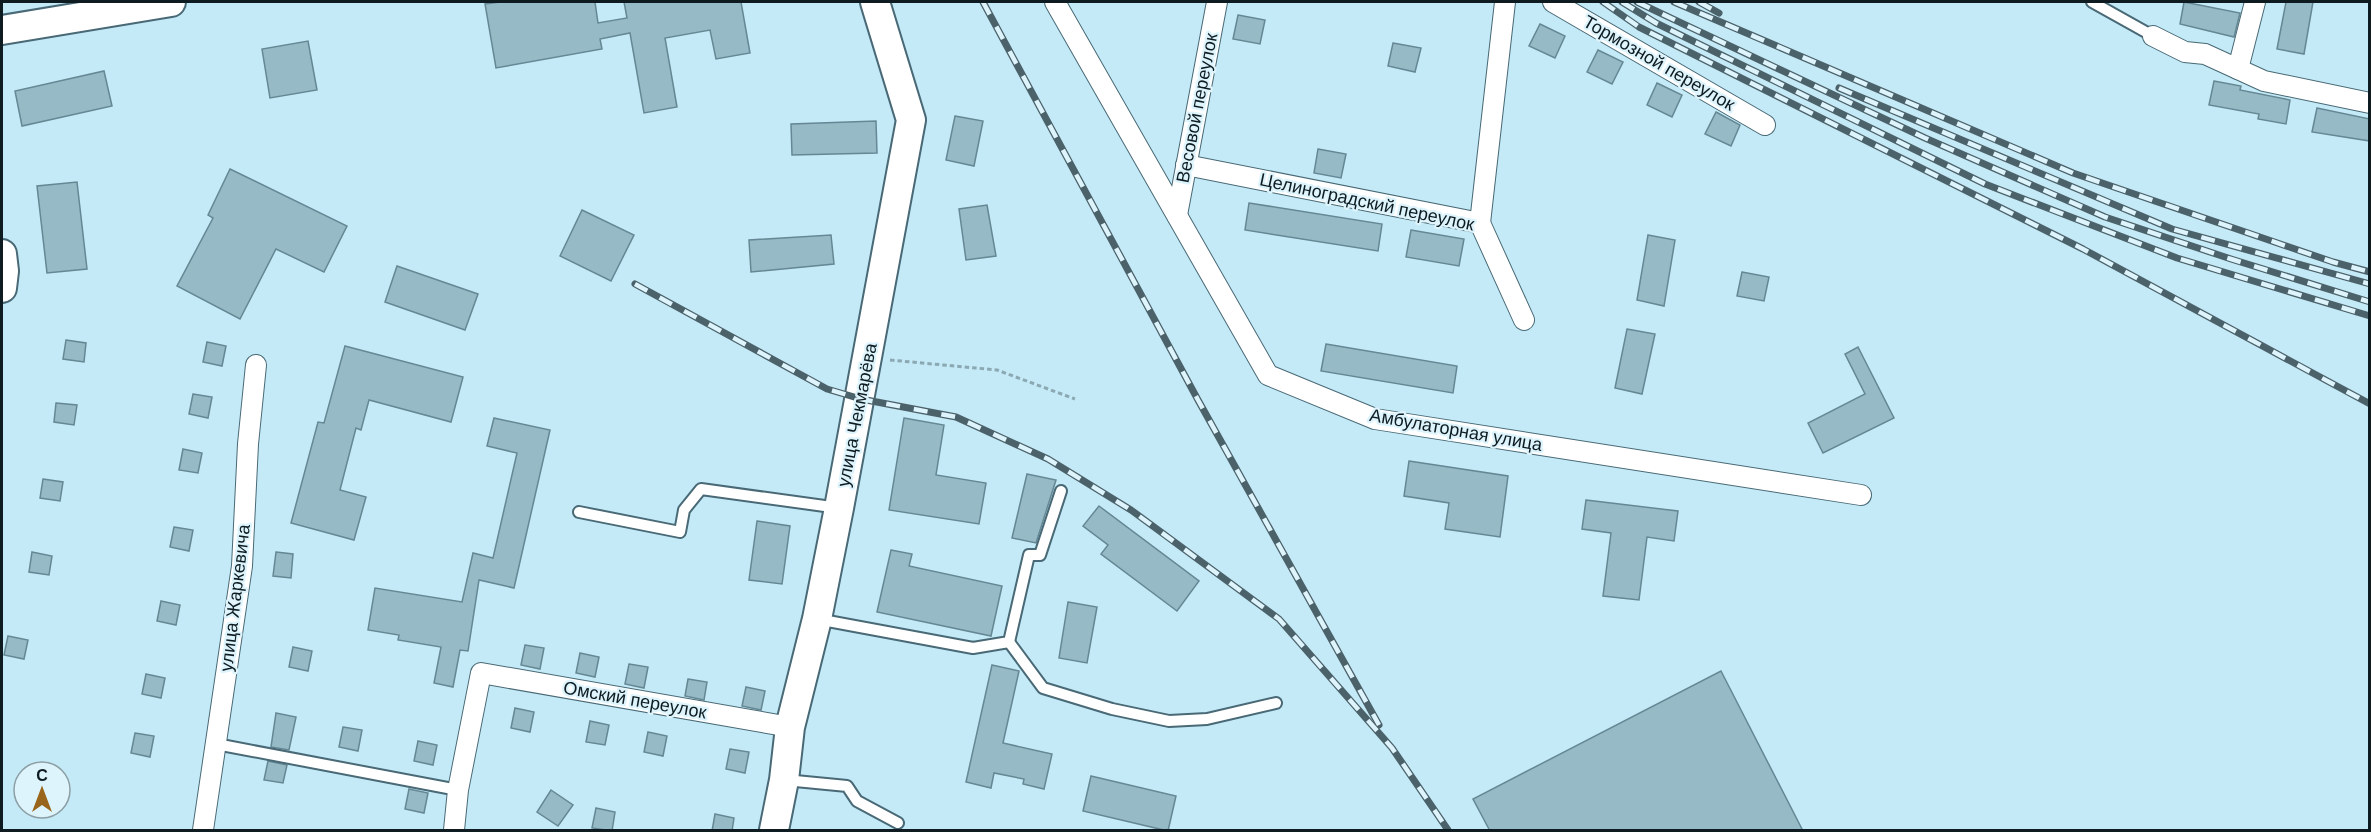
<svg xmlns="http://www.w3.org/2000/svg" width="2371" height="832" font-family="'DM Sans',sans-serif">
  <style>
    .building { fill: #96bac6; stroke: #658894; stroke-width: 1.5 }
    .lines { fill: none; stroke-linecap: round; stroke-linejoin: round }
    .lane-casing { stroke: #486975; stroke-width: 14 }
    .street-casing { stroke: #486975; stroke-width: 22 }
    .secondary-casing { stroke: #486975; stroke-width: 32 }
    .path { stroke: #8ba9b3; stroke-width: 3; stroke-dasharray: 4.5 3; stroke-linecap: butt }
    .lane { stroke: #fff; stroke-width: 10 }
    .street { stroke: #fff; stroke-width: 20 }
    .secondary { stroke: #fff; stroke-width: 28 }
    .rail-casing { stroke: #4c626a; stroke-width: 7 }
    .rail { stroke: #def4fc; stroke-width: 4.5; stroke-dasharray: 14; stroke-linecap: butt }
    .labels { text-anchor: middle; stroke-width: 4.5; stroke-linejoin: round; paint-order: stroke }
    .street-label { font-size: 18px; fill: #0e1c21; stroke: #def4fc }
  </style>
  <rect width="100%" height="100%" fill="#c5eaf7"/>
  <!-- building -->
  <g class="building">
    <path d="M500,2H595L598,23L627,18L624,2H741L750,53L716,59L710,30L665,38L677,107L644,113L630,33L600,39L602,49L496,68L485,4Z"/>
    <path d="M2184,2L2240,13L2234,37L2180,24Z"/>
    <path d="M2286,2H2313L2304,54L2277,49Z"/>
    <path d="M1238,15L1265,20L1260,44L1233,39Z"/>
    <path d="M1540,24L1565,36L1555,58L1529,46Z"/>
    <path d="M308,41L317,90L270,98L262,49Z"/>
    <path d="M1393,43L1421,48L1415,72L1388,66Z"/>
    <path d="M1598,50L1623,62L1612,84L1587,72Z"/>
    <path d="M104,71L112,106L22,126L15,91Z"/>
    <path d="M2214,81L2241,86L2240,90L2290,100L2286,124L2258,119L2259,114L2209,105Z"/>
    <path d="M1657,83L1682,95L1672,117L1647,105Z"/>
    <path d="M2317,108L2370,119V141L2312,132Z"/>
    <path d="M1716,112L1740,125L1731,146L1705,134Z"/>
    <path d="M955,116L983,121L974,166L946,160Z"/>
    <path d="M876,121L877,153L792,155L791,124Z"/>
    <path d="M1318,149L1346,154L1341,178L1314,173Z"/>
    <path d="M230,169L347,226L324,272L276,249L240,319L177,286L213,218L208,215Z"/>
    <path d="M77,182L87,269L47,273L37,186Z"/>
    <path d="M1249,203L1382,224L1378,251L1245,230Z"/>
    <path d="M987,205L996,256L966,260L959,209Z"/>
    <path d="M582,210L634,235L611,281L560,256Z"/>
    <path d="M1411,230L1464,239L1459,266L1406,257Z"/>
    <path d="M831,235L834,264L751,272L749,240Z"/>
    <path d="M1648,235L1675,240L1664,306L1637,300Z"/>
    <path d="M397,266L478,294L465,330L385,302Z"/>
    <path d="M1742,272L1769,277L1764,301L1737,296Z"/>
    <path d="M1627,329L1655,334L1642,394L1615,388Z"/>
    <path d="M66,340L86,343L84,362L63,359Z"/>
    <path d="M207,342L226,346L222,366L203,362Z"/>
    <path d="M1326,344L1457,366L1453,393L1321,371Z"/>
    <path d="M345,346L463,377L451,422L369,400L361,430L356,428L340,490L366,497L354,540L291,523L318,422L324,423Z"/>
    <path d="M1858,347L1894,418L1823,453L1808,423L1865,394L1845,354Z"/>
    <path d="M193,394L212,397L208,418L189,414Z"/>
    <path d="M56,403L77,405L74,425L54,422Z"/>
    <path d="M494,418L550,430L514,588L479,580L468,651L460,650L453,687L434,683L441,647L398,640L399,635L368,630L375,588L462,602L473,553L493,558L517,453L487,446Z"/>
    <path d="M904,418L944,425L936,475L986,483L979,524L889,510Z"/>
    <path d="M183,449L202,453L198,473L179,470Z"/>
    <path d="M1409,461L1508,476L1500,537L1445,529L1449,503L1404,496Z"/>
    <path d="M1027,474L1056,480L1036,543L1012,538Z"/>
    <path d="M43,479L63,482L60,501L40,498Z"/>
    <path d="M1586,500L1678,511L1674,541L1647,537L1639,600L1603,596L1611,533L1582,529Z"/>
    <path d="M1099,506L1199,581L1177,611L1101,554L1108,545L1083,526Z"/>
    <path d="M757,521L790,526L782,584L749,580Z"/>
    <path d="M174,527L193,530L189,551L170,547Z"/>
    <path d="M891,550L912,554L909,566L1002,586L991,636L877,612Z"/>
    <path d="M32,552L52,556L49,575L29,572Z"/>
    <path d="M276,552L293,554L291,578L273,576Z"/>
    <path d="M161,601L180,605L176,625L157,621Z"/>
    <path d="M1068,602L1097,607L1087,663L1059,658Z"/>
    <path d="M8,636L28,640L24,659L4,655Z"/>
    <path d="M525,645L544,648L540,669L521,665Z"/>
    <path d="M293,647L312,651L308,671L289,667Z"/>
    <path d="M580,653L599,657L595,677L576,673Z"/>
    <path d="M629,664L648,667L644,688L625,684Z"/>
    <path d="M992,665L1019,671L1003,743L1052,754L1044,789L1023,784L1024,779L994,773L991,788L966,782Z"/>
    <path d="M1721,671L1803,831H1490L1473,799Z"/>
    <path d="M146,674L165,678L161,698L142,694Z"/>
    <path d="M688,679L707,682L704,700L685,696Z"/>
    <path d="M746,687L765,691L761,710L742,706Z"/>
    <path d="M515,708L534,712L530,732L511,728Z"/>
    <path d="M276,713L296,717L289,750L271,747Z"/>
    <path d="M590,721L609,725L605,745L586,742Z"/>
    <path d="M343,727L362,730L358,751L339,747Z"/>
    <path d="M648,732L667,736L663,756L644,752Z"/>
    <path d="M135,733L154,736L150,757L131,753Z"/>
    <path d="M418,741L437,745L433,765L414,761Z"/>
    <path d="M730,749L749,752L745,773L726,769Z"/>
    <path d="M268,761L287,765L283,783L264,780Z"/>
    <path d="M1091,776L1176,796L1168,831L1083,811Z"/>
    <path d="M409,789L428,793L424,813L405,809Z"/>
    <path d="M551,790L573,805L558,826L537,812Z"/>
    <path d="M596,808L615,812L612,831L592,828Z"/>
    <path d="M715,814L734,818L732,831H712Z"/>
  </g>
  <g class="lines">
    <defs>
      <g id="lane">
        <path d="M2092,2L2153,36"/>
        <path d="M579,512L680,532L684,510L701,489L839,508"/>
        <path d="M817,619L973,648L1009,642L1029,555H1040L1061,491"/>
        <path d="M1009,642L1043,688L1112,709L1169,721L1207,719L1276,703"/>
        <path d="M216,744L458,790"/>
        <path d="M785,780L847,786L857,801L898,823"/>
      </g>
      <g id="street">
        <path d="M1055,2L1268,375L1375,419L1861,495"/>
        <path d="M1553,2L1765,125"/>
        <path d="M2153,36L2185,52L2205,54L2264,81L2370,103"/>
        <path d="M2238,69L2255,2"/>
        <path d="M1186,165L1480,223L1524,320"/>
        <path d="M1177,215L1217,2"/>
        <path d="M1480,223L1505,2"/>
        <path d="M203,830L242,566L248,444L256,365"/>
        <path d="M454,830L458,790L481,673L790,727"/>
      </g>
      <g id="secondary">
        <path d="M2,30L171,2"/>
        <path d="M2,254L4,271L2,288"/>
        <path d="M774,830L784,780L790,727L817,619L839,508L911,120L875,2"/>
      </g>
    </defs>
    <!-- lane casing -->
    <use href="#lane" class="lane-casing"/>
    <!-- street casing -->
    <use href="#street" class="street-casing"/>
    <!-- secondary casing -->
    <use href="#secondary" class="secondary-casing"/>
    <!-- path -->
    <path class="path" d="M890,360L997,370L1075,399"/>
    <!-- lane -->
    <use href="#lane" class="lane"/>
    <!-- street -->
    <use href="#street" class="street"/>
    <!-- secondary -->
    <use href="#secondary" class="secondary"/>
    <defs>
      <g id="rail">
        <path d="M983,2L1198,400L1379,725"/>
        <path d="M1603,2L1639,27L2083,249L2370,404"/>
        <path d="M1622,2L1656,23L1985,184L2177,258L2370,316"/>
        <path d="M1637,2L1925,138L2105,217L2231,259L2370,302"/>
        <path d="M1674,2L2073,173L2333,262L2370,272"/>
        <path d="M1699,2L1719,13"/>
        <path d="M1839,88L2172,229L2370,284"/>
        <path d="M635,284L827,389L861,399L956,417L1048,459L1131,510L1279,619L1392,748L1448,830"/>
      </g>
    </defs>
    <!-- rail casing -->
    <use href="#rail" class="rail-casing"/>
    <!-- rail -->
    <use href="#rail" class="rail"/>
  </g>
  <g class="labels">
    <!-- street labels -->
    <g class="street-label">
      <text transform="translate(1659 63) rotate(30)" y="6">Тормозной переулок</text>
      <text transform="translate(1197 108) rotate(-79)" y="6">Весовой переулок</text>
      <text transform="translate(1367 202) rotate(12)" y="6">Целиноградский переулок</text>
      <text transform="translate(857 415) rotate(-79)" y="6">улица Чекмарёва</text>
      <text transform="translate(1456 430) rotate(10)" y="6">Амбулаторная улица</text>
      <text transform="translate(235 598) rotate(-83)" y="6">улица Жаркевича</text>
      <text transform="translate(635 700) rotate(10)" y="6">Омский переулок</text>
    </g>
  </g>
  <!-- border -->
  <rect width="2371" height="832" fill="none" stroke="#0e1c21" stroke-width="6"/>
  <!-- north arrow -->
  <g transform="translate(42 790)"><circle r="28" fill="#def4fc" stroke="#8b9ea4" stroke-width="1.5"/>
  <path d="M0-4.5L10 22L0 15L-10 22Z" fill="#99651a"/>
  <text y="-9" font-size="16" font-weight="bold" text-anchor="middle" fill="#0e1c21">С</text>
  </g>
</svg>
